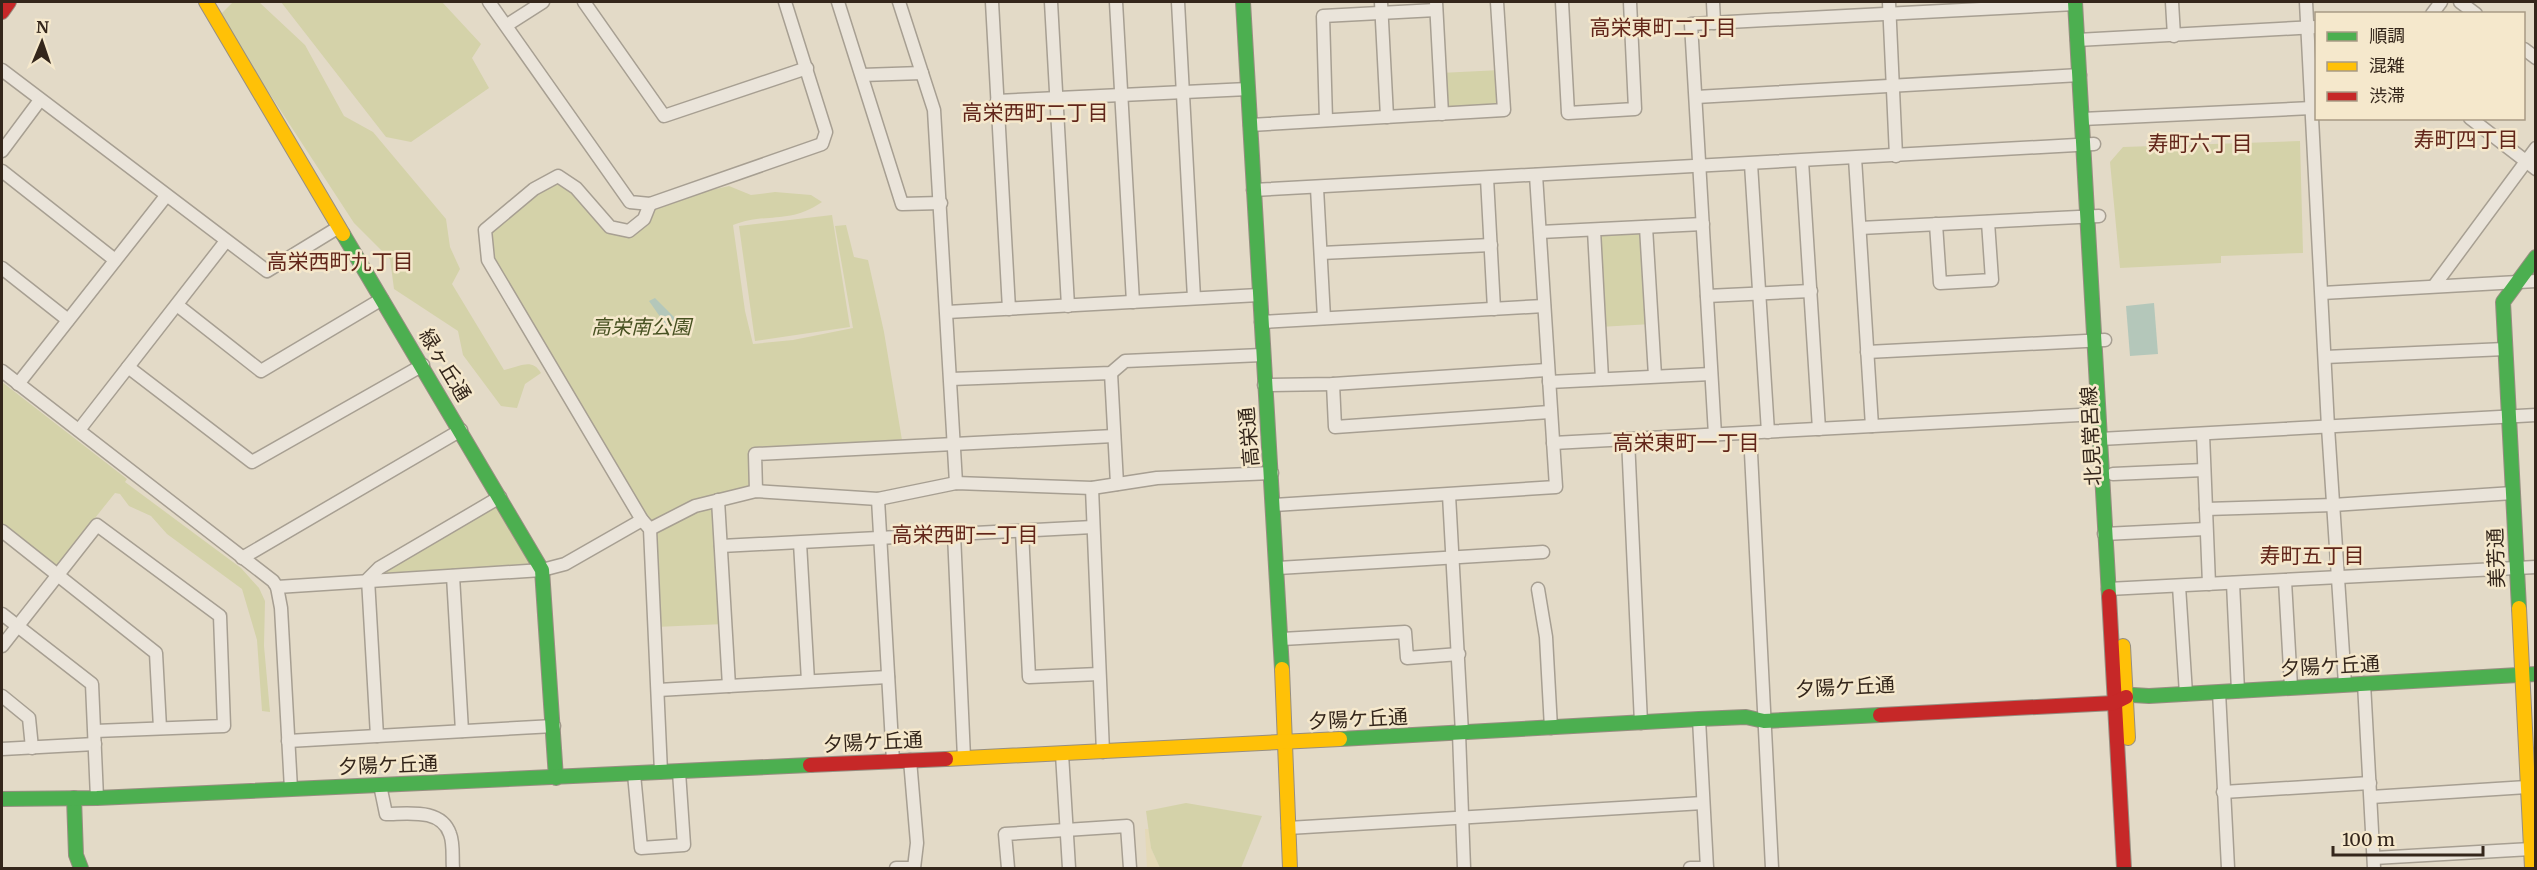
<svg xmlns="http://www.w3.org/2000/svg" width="2537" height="870" font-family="Merriweather,'Noto Sans JP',serif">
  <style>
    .farmland { fill: #e4d9b7 }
    .green { fill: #d4d2a9 }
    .water { fill: #b4c7ba }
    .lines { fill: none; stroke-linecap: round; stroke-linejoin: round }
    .street-casing { stroke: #a79f92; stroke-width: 15 }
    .fast-casing { stroke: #978e81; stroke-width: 16 }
    .slow-casing { stroke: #978e81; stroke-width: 16 }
    .jam-casing { stroke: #978e81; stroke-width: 16 }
    .street { stroke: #eae4da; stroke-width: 12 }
    .fast { stroke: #4caf50; stroke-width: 14 }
    .slow { stroke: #ffc107; stroke-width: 14 }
    .jam { stroke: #c62828; stroke-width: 14 }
    .labels { text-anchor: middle; stroke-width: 5; stroke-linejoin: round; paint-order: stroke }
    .park-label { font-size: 20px; font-style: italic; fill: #475121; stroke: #f5e8cc }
    .street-label { font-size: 20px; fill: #34261b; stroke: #f5e8cc }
    .neighbourhood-label { font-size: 21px; fill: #62261a; stroke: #f5e8cc }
  </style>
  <rect width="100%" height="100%" fill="#e3dac7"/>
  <!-- farmland -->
  <path class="farmland" d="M1145,829H1149L1151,848L1160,868H1147Z"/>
  <!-- green -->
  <g class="green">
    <path d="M233,2H259L305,45L344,116L373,132L446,219L450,247L460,269L452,284L504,370C519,367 532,357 541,373L525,384L517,408L501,406L463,355L458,331L394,289L390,259L354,223L219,16Z"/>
    <path d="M281,2H442L481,44L472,58L489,88L411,142L386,137Z"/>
    <path d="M1501,70L1504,110L1442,114L1440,73Z"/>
    <path d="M2300,141L2303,253L2221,256V263L2120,268L2110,162L2123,147Z"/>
    <path d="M558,176L609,227L628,231L650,204L729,186L751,195L775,192L811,195L822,202C788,225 767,212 733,225L745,311L753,344L793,340L853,328L835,226L846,225L854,257L868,260L884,332L903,446L755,454L756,491L718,500L725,624L655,627L650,529L488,260L485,230Z"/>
    <path d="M832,215L850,327L755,341L739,226Z"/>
    <path d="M1646,227L1652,324L1599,327L1594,230Z"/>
    <path d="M2,382L127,479L125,482L241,568L259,588L265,601L264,646L270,712L262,711L257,640L242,589L167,534L151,516L129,506L120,494L115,493L55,568L2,526Z"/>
    <path d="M500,497L542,570L368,579Z"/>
    <path d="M1186,803L1262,816L1241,868H1160L1151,848L1146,811Z"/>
  </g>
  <!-- water -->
  <g class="water">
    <path d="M655,298L675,318L676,333L670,331L649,301Z"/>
    <path d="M2154,303L2158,354L2130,356L2126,306Z"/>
  </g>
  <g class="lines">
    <defs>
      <g id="street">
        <path d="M489,2L630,202L650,204L822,144L826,132L785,2"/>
        <path d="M584,2L664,116L807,68"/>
        <path d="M838,2L902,204L941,203"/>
        <path d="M899,2L934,110L956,483"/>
        <path d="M992,2L1009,309"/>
        <path d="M1051,2L1068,306"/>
        <path d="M1116,2L1133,302"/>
        <path d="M1178,2L1194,298"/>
        <path d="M1381,2L1387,117"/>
        <path d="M1436,2L1442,114"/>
        <path d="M1562,2L1568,113L1635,109L1630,2"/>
        <path d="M1713,2L1714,23"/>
        <path d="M1889,2L1896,156"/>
        <path d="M2172,2L2174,36"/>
        <path d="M2306,2L2328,427L2345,684"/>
        <path d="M2460,2L2476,14"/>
        <path d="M2432,14L2441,2"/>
        <path d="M507,25L543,2"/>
        <path d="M2077,40L2316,27"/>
        <path d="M2524,49L2536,58"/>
        <path d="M2,70L267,271L339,227"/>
        <path d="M862,75L922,73"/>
        <path d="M1696,97L2080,75"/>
        <path d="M997,101L1248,89"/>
        <path d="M2470,118L2536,169"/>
        <path d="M2082,119L2312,108"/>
        <path d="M1326,120L1323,16L1436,10"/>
        <path d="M1250,125L1504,110L1497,2"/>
        <path d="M2,151L40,100"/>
        <path d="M1855,158L1872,426"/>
        <path d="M1802,161L1819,429"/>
        <path d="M1751,164L1768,432"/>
        <path d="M2,171L115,260"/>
        <path d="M1487,178L1494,309"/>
        <path d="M1317,188L1324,318"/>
        <path d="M1253,190L2094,144"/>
        <path d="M650,204L644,219L629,231L610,227L576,188L558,176L534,189L485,230L488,260L642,520L650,529L661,772"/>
        <path d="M1936,224L1940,283L1992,280L1988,222"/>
        <path d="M1646,227L1655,376"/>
        <path d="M1860,228L2099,216"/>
        <path d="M1594,230L1602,379"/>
        <path d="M1540,232L1703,224"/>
        <path d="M1321,253L1491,245"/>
        <path d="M2,268L68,320"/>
        <path d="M2434,286L2536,148"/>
        <path d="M2322,293L2536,281"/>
        <path d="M1707,296L1811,291"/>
        <path d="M177,305L261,371L382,299"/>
        <path d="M947,312L1259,295"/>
        <path d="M1261,322L1544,306"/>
        <path d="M1867,352L2105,340"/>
        <path d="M2325,357L2505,349"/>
        <path d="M128,367L252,462L423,365"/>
        <path d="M2,371L273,581L277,587L281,608L291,789"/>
        <path d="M1111,373L1117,484"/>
        <path d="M951,379L1111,373L1125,361L1262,355"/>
        <path d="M1549,382L1711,374"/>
        <path d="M18,384L166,196"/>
        <path d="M1333,384L1335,427L1550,412"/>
        <path d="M1264,385L1333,384L1547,370"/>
        <path d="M79,430L226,241"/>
        <path d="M1750,433L1772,868"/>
        <path d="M2203,434L2209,584"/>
        <path d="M1715,435L1691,24L2075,4"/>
        <path d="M1628,439L1641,723"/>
        <path d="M2100,439L2536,415"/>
        <path d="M1553,443L2098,414"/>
        <path d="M2113,474L2204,470"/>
        <path d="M1092,488L1103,752"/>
        <path d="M756,491L755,454L1114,436"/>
        <path d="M1449,495L1462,733"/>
        <path d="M878,499L893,761"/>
        <path d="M718,500L729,686"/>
        <path d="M1274,505L1556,487L1536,175"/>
        <path d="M2206,509L2333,505L2513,493"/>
        <path d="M650,529L695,506L756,491L878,499L956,483L1092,488L1157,478L1272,473"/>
        <path d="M2,531L156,653L160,728"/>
        <path d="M1022,531L1029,677L1099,674"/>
        <path d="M954,534L964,758"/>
        <path d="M2104,534L2206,529"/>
        <path d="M800,543L808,681"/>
        <path d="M721,546L1093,527"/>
        <path d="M242,558L461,430"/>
        <path d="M1278,568L1543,552"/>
        <path d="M453,576L462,731"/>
        <path d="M2285,581L2291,687"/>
        <path d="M2233,583L2238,691"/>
        <path d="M2179,586L2186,694"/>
        <path d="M277,587L542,570L565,564L642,520"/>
        <path d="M1538,589L1546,637L1551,728"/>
        <path d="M2108,589L2536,567"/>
        <path d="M2,614L92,684L97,798"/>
        <path d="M1282,639L1405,632L1407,658L1459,654"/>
        <path d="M2,646L97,525L220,616L224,726L95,731"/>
        <path d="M2364,683L2374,868"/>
        <path d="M658,690L888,677"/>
        <path d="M2219,692L2228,868"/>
        <path d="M2,696L29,718L32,748"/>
        <path d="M1699,719L1707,868"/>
        <path d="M1459,733L1464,868"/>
        <path d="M377,736L368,579L379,568L500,497"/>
        <path d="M288,741L554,726"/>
        <path d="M2,749L95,744"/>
        <path d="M1062,754L1069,868"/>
        <path d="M910,760L917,843L914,868"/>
        <path d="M634,774L641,848L684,845L679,772"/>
        <path d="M380,785L386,814C408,814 441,808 450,834C454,844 452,858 453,868"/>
        <path d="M2223,792L2370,783"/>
        <path d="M2371,797L2527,787"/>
        <path d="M1288,828L1703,803"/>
        <path d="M2374,858L2531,849"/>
        <path d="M896,868H914"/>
        <path d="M1008,868L1005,834L1127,826L1130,868"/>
        <path d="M1690,868H1707"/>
      </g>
      <g id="fast">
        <path d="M1243,2L1282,669"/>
        <path d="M2075,2L2109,596"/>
        <path d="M343,234L542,570L556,778"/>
        <path d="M2519,608L2503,302L2536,257"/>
        <path d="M2117,694L2149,696L2536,674"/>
        <path d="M1340,739L1699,719L1746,717L1764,721L1880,715"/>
        <path d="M74,798L76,855L81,868"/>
        <path d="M2,799L97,798L810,765"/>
      </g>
      <g id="slow">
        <path d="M206,2L343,234"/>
        <path d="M2519,608L2532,868"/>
        <path d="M2123,646L2128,738"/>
        <path d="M1282,669L1290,868"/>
        <path d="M946,759L1340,739"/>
      </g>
      <g id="jam">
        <path d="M2,12L9,2"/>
        <path d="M2109,596L2124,868"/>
        <path d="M1880,715L2114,703L2126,697"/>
        <path d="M810,765L946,759"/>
      </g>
    </defs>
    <!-- street casing -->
    <use href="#street" class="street-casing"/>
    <!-- fast casing -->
    <use href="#fast" class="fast-casing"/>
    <!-- slow casing -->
    <use href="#slow" class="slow-casing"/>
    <!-- jam casing -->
    <use href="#jam" class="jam-casing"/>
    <!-- street -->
    <use href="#street" class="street"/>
    <!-- fast -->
    <use href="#fast" class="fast"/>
    <!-- slow -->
    <use href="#slow" class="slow"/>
    <!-- jam -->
    <use href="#jam" class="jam"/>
  </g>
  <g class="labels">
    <!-- park labels -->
    <g class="park-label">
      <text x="641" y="334">高栄南公園</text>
    </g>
    <!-- street labels -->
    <g class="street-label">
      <text transform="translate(445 365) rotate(59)" y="7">緑ヶ丘通</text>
      <text transform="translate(2091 436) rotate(-93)" y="7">北見常呂線</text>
      <text transform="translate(1249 437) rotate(-95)" y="7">高栄通</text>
      <text transform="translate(2496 558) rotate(-92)" y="7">美芳通</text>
      <text transform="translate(2330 666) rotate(-3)" y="7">夕陽ケ丘通</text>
      <text transform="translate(1845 687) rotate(-3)" y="7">夕陽ケ丘通</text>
      <text transform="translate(1358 719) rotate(-3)" y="7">夕陽ケ丘通</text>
      <text transform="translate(873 742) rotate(-3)" y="7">夕陽ケ丘通</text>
      <text transform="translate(388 765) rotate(-2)" y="7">夕陽ケ丘通</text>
    </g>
    <!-- neighbourhood labels -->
    <g class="neighbourhood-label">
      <text x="1663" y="35">高栄東町二丁目</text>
      <text x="1035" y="120">高栄西町二丁目</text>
      <text x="2466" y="147">寿町四丁目</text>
      <text x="2200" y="151">寿町六丁目</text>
      <text x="340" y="269">高栄西町九丁目</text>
      <text x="1686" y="450">高栄東町一丁目</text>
      <text x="965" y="542">高栄西町一丁目</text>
      <text x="2312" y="563">寿町五丁目</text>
    </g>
  </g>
  <!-- border -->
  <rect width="2537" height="870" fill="none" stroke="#34261b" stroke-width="6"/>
  <!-- legend -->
  <rect x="2315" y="12" width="210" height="108" fill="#f5e8cc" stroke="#a89a85" stroke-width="1.5"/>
  <rect x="2327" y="32" width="30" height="9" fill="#4caf50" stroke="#a89a85" stroke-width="1.5"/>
  <text x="2369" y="42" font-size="18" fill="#34261b">順調</text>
  <rect x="2327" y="62" width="30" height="9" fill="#ffc107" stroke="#a89a85" stroke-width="1.5"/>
  <text x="2369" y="72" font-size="18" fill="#34261b">混雑</text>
  <rect x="2327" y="92" width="30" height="9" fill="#c62828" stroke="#a89a85" stroke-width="1.5"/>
  <text x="2369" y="102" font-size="18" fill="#34261b">渋滞</text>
  <!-- north arrow -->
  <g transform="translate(42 42) rotate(2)" stroke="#f5e8cc" stroke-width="4.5" paint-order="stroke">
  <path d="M0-4.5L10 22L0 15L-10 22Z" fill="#34261b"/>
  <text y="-9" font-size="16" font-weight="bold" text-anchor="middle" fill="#34261b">N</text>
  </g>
  <!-- scale -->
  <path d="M2333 846v9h150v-9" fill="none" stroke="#34261b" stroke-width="3"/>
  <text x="2342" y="846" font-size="18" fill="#34261b" stroke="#f5e8cc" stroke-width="4.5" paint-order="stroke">100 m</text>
</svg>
